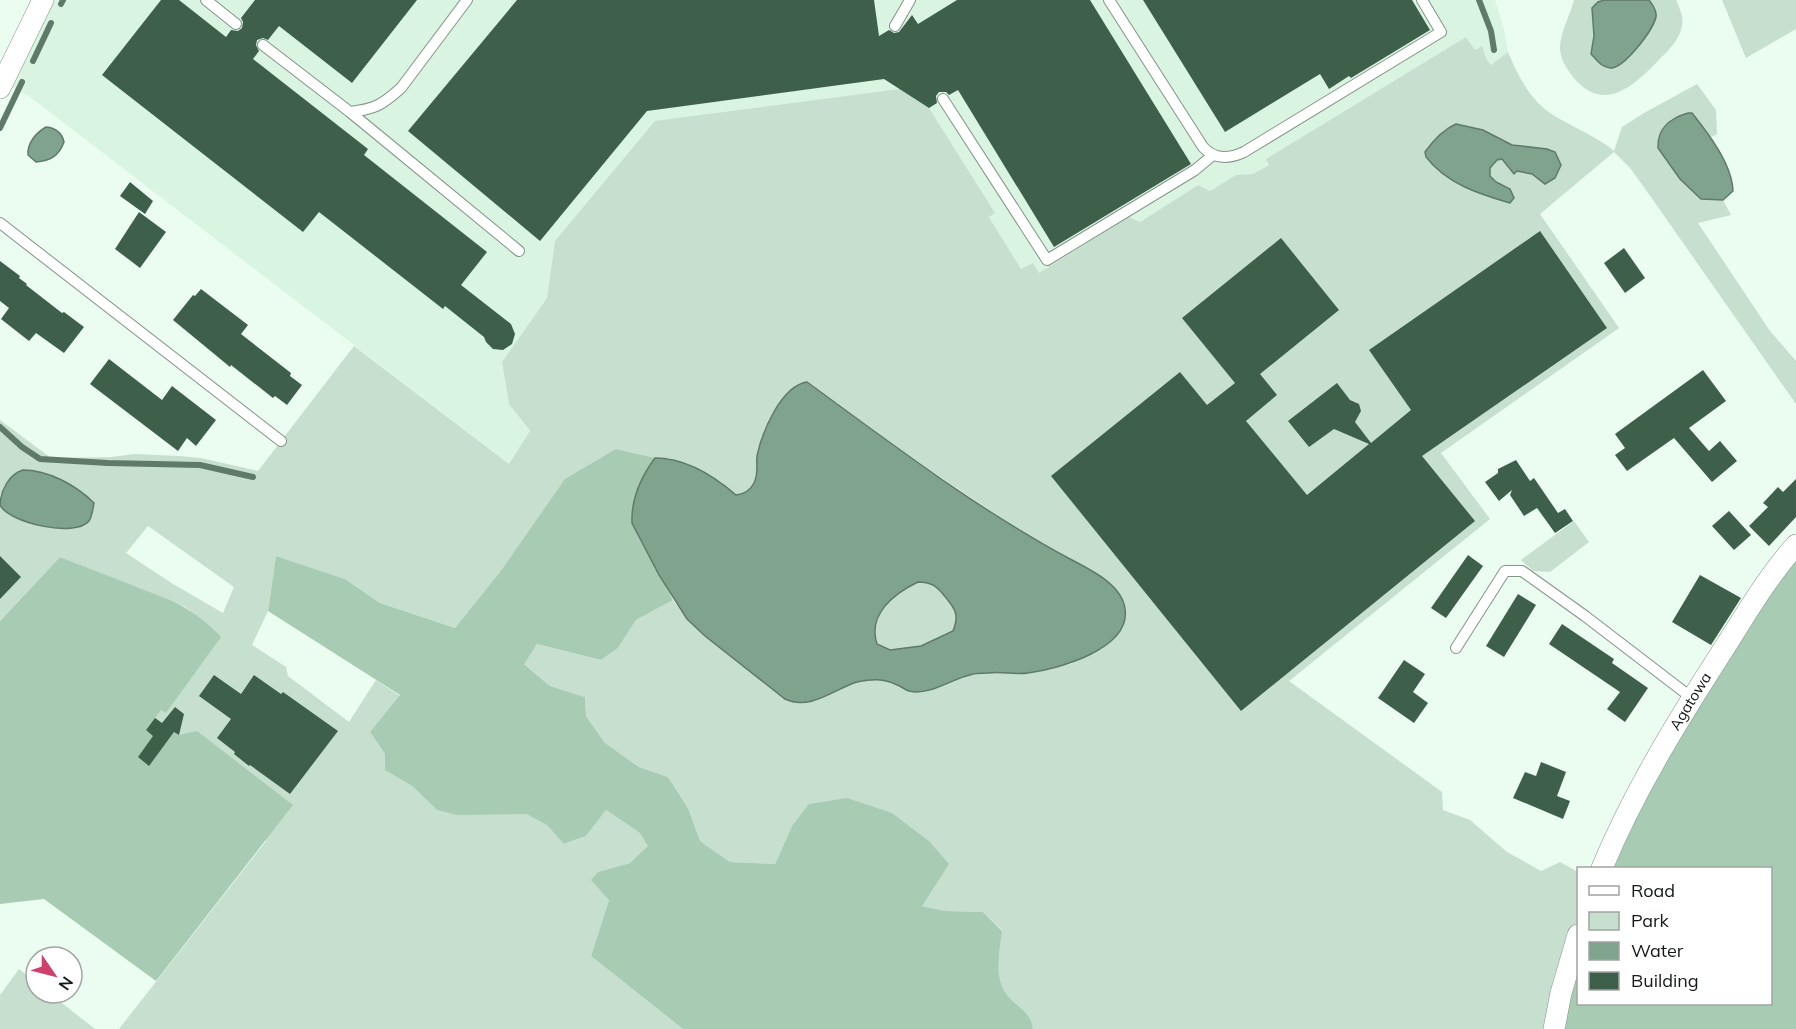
<svg xmlns="http://www.w3.org/2000/svg" width="1796" height="1029" font-family="Mulish,sans-serif">
  <style>
    .built { fill: #daf4e2 }
    .green { fill: #c7dfcf; fill-rule: evenodd }
    .forest { fill: #a7ccb3 }
    .water { fill: #7fa38c; stroke: #5f7a69; stroke-width: 1.5; fill-rule: evenodd }
    .lines { fill: none; stroke-linecap: round; stroke-linejoin: round }
    .stream { stroke: #5f7a69; stroke-width: 6 }
    .building { fill: #3e604b }
    .service-casing { stroke: #829488; stroke-width: 12 }
    .minor-casing { stroke: #829488; stroke-width: 22 }
    .service { stroke: #fff; stroke-width: 10 }
    .minor { stroke: #fff; stroke-width: 21 }
    .labels { text-anchor: middle; stroke-width: 6; stroke-linejoin: round; paint-order: stroke }
    .street-label { font-size: 15px; fill: #141b17; stroke: #fff }
  </style>
  <rect width="100%" height="100%" fill="#eafdf0"/>
  <!-- built -->
  <path class="built" d="M43,0H1495L1504,29L1508,52L1492,65L1486,58L1482,46L1475,50L1466,37L1266,159L1270,165L1253,174L1236,175L1210,191L1198,185L1140,222L1039,273L1021,270L989,216L994,212L929,108L900,89L555,241L547,298L502,362L509,404L530,432L509,464L30,97L3,83Z"/>
  <!-- green -->
  <g class="green">
    <path d="M1574,0H1604L1598,2L1592,8L1594,36L1591,54L1655,8L1649,0H1676C1680,9 1684,17 1682,26C1679,42 1667,51 1656,63C1631,88 1603,113 1573,77C1567,69 1560,59 1560,48C1560,32 1570,16 1574,0Z"/>
    <path d="M1722,0H1796V29L1746,58Z"/>
    <path d="M1466,37L1475,50L1482,46L1486,58L1491,65L1508,52C1518,76 1529,98 1550,113C1571,127 1595,135 1614,151L1622,127L1644,113L1697,84L1716,110L1717,134L1711,137L1692,113L1679,115L1670,120L1658,148L1680,179L1701,199L1723,200L1731,215L1698,223L1770,331L1796,361V404L1646,190L1630,168L1614,152L1540,214L1619,328L1441,453L1490,519L1289,681L1442,792L1443,810L1470,820L1507,852L1541,871L1560,862L1578,872V935L1554,1029H1033C1031,1009 1014,1007 1005,992C994,974 1000,950 1002,930L983,912L945,911L922,906L792,826L775,864L730,862L700,841L688,808L668,777L639,767L605,743L586,716L585,697L550,686L523,663L537,644L601,660L618,648L636,620L673,600L687,619L785,699L814,701L854,683L872,679L883,680L909,691L934,688L968,675L999,671L1026,674L1071,664L1103,648L1122,625L1126,611L1094,572L1030,537L909,456L807,382L765,428L757,460L758,473L755,482L744,494L736,495L721,482L685,464L669,458H655L616,449L503,568L455,628L380,603L345,579L276,556L268,611L252,645L286,667L288,676L349,722L376,680L400,696L370,732L385,754L386,770L412,786L437,810L526,814L547,825L565,844L586,836L606,810L640,833L649,846L630,863L598,872L609,900L591,956L683,1029H119L266,841L165,744L146,730L161,709L166,713L215,630L185,607L60,557L0,621V420L51,458L111,457L135,454L179,456L201,458L258,471L354,346L509,464L530,431L509,404L502,362L547,298L555,241L655,121L900,89L929,108L995,213L989,217L1021,269L1033,263L1039,273L1129,217L1140,222L1198,185L1210,191L1236,175L1253,174L1269,165L1266,159ZM148,526L234,587L223,613L173,584L126,553Z"/>
    <path d="M1574,521L1589,542L1550,572L1533,571L1521,560Z"/>
    <path d="M918,582C934,582 938,588 947,599C956,611 959,616 953,631L921,646L890,650L877,643C867,614 894,593 918,582Z"/>
    <path d="M19,969L36,983V993H49L95,1029H0V995Z"/>
  </g>
  <!-- forest -->
  <g class="forest">
    <path d="M616,449L655,458C641,477 632,499 632,523L673,600L636,620L618,648L601,660L537,644L524,664L550,686L585,697L586,716L605,743L639,767L668,777L688,808L700,841L730,862L775,864L792,826L809,804L847,798L892,813L930,842L949,864L922,906L945,911L983,912L1002,931C1000,950 994,974 1005,992C1014,1007 1031,1009 1033,1029H683L591,956L609,900L591,880L598,872L630,863L648,846L640,833L606,810L586,836L564,844L547,825L526,814L457,815L437,810L412,786L385,770V754L370,732L400,695L268,611L276,556L345,579L380,603L455,628L503,568L565,479Z"/>
    <path d="M1796,545V1029H1554L1578,935V1004H1770V868H1602Z"/>
    <path d="M60,557L170,600C189,609 207,621 221,637L166,713L161,710L146,730L165,744L174,732L179,735L197,731L293,805L156,981L44,899L0,904V621Z"/>
  </g>
  <!-- water -->
  <g class="water">
    <path d="M1604,0H1649C1653,5 1657,11 1656,17C1653,30 1624,69 1610,68C1601,67 1597,60 1591,54L1594,36L1592,8L1598,2Z"/>
    <path d="M1688,113H1692C1708,133 1732,164 1733,191L1723,200L1701,199L1680,179L1658,148C1657,129 1670,118 1688,113Z"/>
    <path d="M1456,124L1483,130L1512,145L1547,149L1555,152L1561,165L1555,178L1545,184L1532,174L1517,171L1514,174L1502,159L1497,160L1490,168V176L1496,182L1510,189L1514,198L1510,203C1479,194 1447,184 1426,157L1425,152C1433,141 1444,129 1456,124Z"/>
    <path d="M46,127C56,128 62,133 64,142C59,156 50,161 36,162L28,155C27,143 36,133 46,127Z"/>
    <path d="M807,382C892,444 977,509 1070,559C1089,569 1122,584 1125,609C1131,649 1058,669 1028,673C1015,675 1001,671 988,673C982,673 975,673 970,675C951,679 930,696 909,691C905,690 901,686 897,685C883,678 872,679 857,682C834,689 811,711 785,699L705,636L687,619L659,575L632,523C631,499 641,477 655,458C685,458 714,476 736,495C744,494 750,491 754,483C759,473 756,466 757,456C762,432 781,386 807,382ZM918,582C934,582 938,588 947,599C956,610 959,616 953,631L921,646L890,650L877,644C867,614 895,593 918,582Z"/>
    <path d="M23,470C48,470 76,485 94,503C93,508 92,517 89,521C75,538 9,523 0,505C1,490 9,474 23,470Z"/>
  </g>
  <g class="lines">
    <!-- stream -->
    <g class="stream">
      <path d="M1479,0L1491,31L1494,50"/>
      <path d="M61,4L63,0"/>
      <path d="M33,61L51,23"/>
      <path d="M0,128L22,82"/>
      <path d="M0,427L22,447L40,459L108,463L200,465L253,477"/>
    </g>
  </g>
  <!-- building -->
  <g class="building">
    <path d="M161,0H179L226,37L231,30L238,31L242,28L243,22L241,18L255,0H417L352,83L279,26L268,40L263,38L257,40L256,45L259,51L253,59L368,149L364,155L487,252L461,285L511,324L515,334L512,344L503,350L493,349L486,342L484,337L445,306L443,309L319,212L303,232L102,75Z"/>
    <path d="M517,0H874L879,36L889,30L894,33L899,32L912,15L918,24L957,0H1090L1191,164L1054,247L958,90L949,95L946,92H939L936,96L937,103L929,108L884,79L647,111L540,241L408,131Z"/>
    <path d="M1143,0H1412L1430,30L1351,78L1349,76L1329,89L1320,74L1225,132Z"/>
    <path d="M130,182L153,201L145,214L120,196Z"/>
    <path d="M139,212L166,232L140,268L115,249Z"/>
    <path d="M1540,231L1607,328L1422,456L1475,521L1241,711L1051,476L1180,372L1207,405L1235,383L1182,318L1281,238L1339,310L1260,374L1277,395L1246,421L1307,495L1369,444L1334,429L1309,447L1288,421L1337,383L1350,400L1359,404L1361,411L1355,422L1371,443L1411,410L1369,350Z"/>
    <path d="M1624,248L1645,278L1625,293L1604,263Z"/>
    <path d="M0,261L20,276L19,278L27,284L26,285L62,313L64,312L84,327L64,353L36,333L29,341L1,319L9,308L0,301Z"/>
    <path d="M201,289L248,325L241,334L291,373L290,376L302,385L287,405L275,396L273,398L231,365L230,367L173,320L193,295L195,296Z"/>
    <path d="M109,359L162,400L172,386L216,420L196,446L187,438L178,451L90,384Z"/>
    <path d="M1703,370L1726,401L1689,428L1709,451L1720,441L1737,461L1712,482L1674,438L1627,471L1615,455L1625,448L1615,434Z"/>
    <path d="M1516,460L1530,481L1534,478L1558,513L1565,509L1573,521L1555,533L1537,508L1524,516L1510,495L1512,490L1499,501L1485,482L1498,473V469Z"/>
    <path d="M1796,479V517L1769,546L1749,526L1768,507L1763,503L1778,487L1783,492Z"/>
    <path d="M1729,511L1751,535L1734,550L1712,526Z"/>
    <path d="M1468,555L1483,566L1446,618L1431,608Z"/>
    <path d="M0,556L21,577L0,599Z"/>
    <path d="M1700,575L1741,598L1711,645L1672,622Z"/>
    <path d="M1518,594L1536,605L1504,657L1486,646Z"/>
    <path d="M1562,624L1614,659L1612,663L1648,688L1625,722L1607,709L1620,692L1549,644Z"/>
    <path d="M1404,660L1425,674L1413,692L1428,703L1414,723L1378,698Z"/>
    <path d="M214,675L241,694L254,675L281,694L283,692L338,731L290,794L250,765L249,766L234,754L235,752L217,738L231,719L199,696Z"/>
    <path d="M175,707L184,714L179,735L174,732L149,766L138,757L153,736L146,730L155,718L162,723Z"/>
    <path d="M1541,762L1566,772L1557,796L1570,801L1563,819L1513,798L1525,772L1536,776Z"/>
  </g>
  <g class="lines">
    <defs>
      <g id="service">
        <path d="M206,0L236,24"/>
        <path d="M1109,0L1203,147C1215,160 1229,159 1244,152L1441,32L1422,0"/>
        <path d="M895,26L910,0"/>
        <path d="M263,45L350,112C375,109 382,105 401,88L467,0"/>
        <path d="M943,99L1047,260L1195,170L1213,155"/>
        <path d="M350,112L519,251"/>
        <path d="M0,223L281,441"/>
        <path d="M1456,648L1505,571H1522L1585,616L1692,698"/>
      </g>
      <g id="minor">
        <path d="M0,88L43,0"/>
        <path id="s1" d="M1602,868C1634,791 1678,720 1723,650C1746,614 1768,576 1796,545"/>
        <path d="M1554,1029L1561,993L1578,935"/>
      </g>
    </defs>
    <!-- service casing -->
    <use href="#service" class="service-casing"/>
    <!-- minor casing -->
    <use href="#minor" class="minor-casing"/>
    <!-- service -->
    <use href="#service" class="service"/>
    <!-- minor -->
    <use href="#minor" class="minor"/>
  </g>
  <g class="labels">
    <!-- street labels -->
    <g class="street-label">
      <text dy="5" stroke="none"><textPath href="#s1" startOffset="189">Agatowa</textPath></text>
    </g>
  </g>
  <!-- legend -->
  <rect x="1577" y="867" width="195" height="138" fill="#ffffff" stroke="#a1a4a2" stroke-width="1.5"/>
  <rect x="1589" y="886" width="30" height="9" fill="#ffffff" stroke="#a1a4a2" stroke-width="1.5"/>
  <text x="1631" y="897" font-size="18" fill="#141b17">Road</text>
  <rect x="1589" y="912" width="30" height="18" fill="#c7dfcf" stroke="#a1a4a2" stroke-width="1.5"/>
  <text x="1631" y="927" font-size="18" fill="#141b17">Park</text>
  <rect x="1589" y="942" width="30" height="18" fill="#7fa38c" stroke="#a1a4a2" stroke-width="1.5"/>
  <text x="1631" y="957" font-size="18" fill="#141b17">Water</text>
  <rect x="1589" y="972" width="30" height="18" fill="#3e604b" stroke="#a1a4a2" stroke-width="1.5"/>
  <text x="1631" y="987" font-size="18" fill="#141b17">Building</text>
  <!-- north arrow -->
  <g transform="translate(54 975) rotate(125)"><circle r="28" fill="#ffffff" stroke="#a1a4a2" stroke-width="1.5"/>
  <path d="M0-4.5L10 22L0 15L-10 22Z" fill="#cf416c"/>
  <text y="-9" font-size="16" font-weight="bold" text-anchor="middle" fill="#141b17">N</text>
  </g>
</svg>
